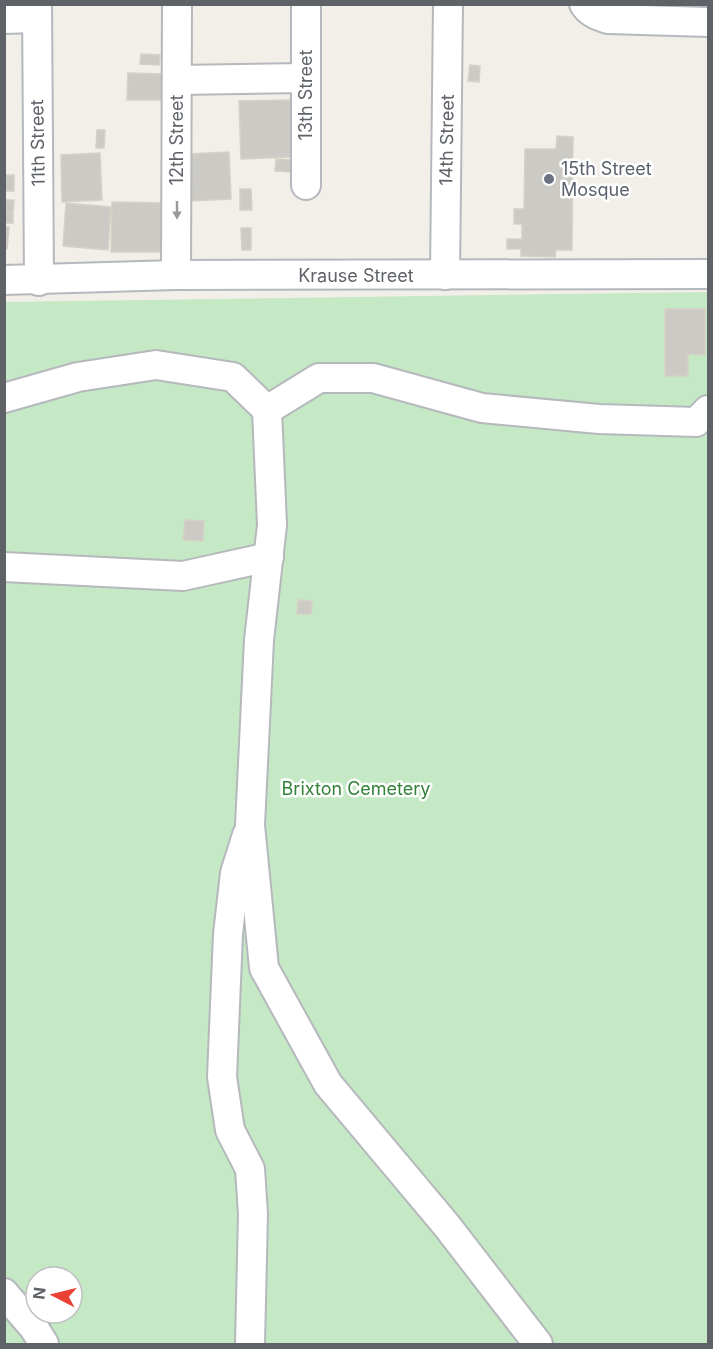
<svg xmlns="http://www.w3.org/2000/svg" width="713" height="1349" font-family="Inter,sans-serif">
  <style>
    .green { fill: #c5e8c5; fill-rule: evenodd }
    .building { fill: #cccac5; stroke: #d6d1c6; stroke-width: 1.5 }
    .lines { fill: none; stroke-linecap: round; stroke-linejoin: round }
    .minor-casing { stroke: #b5b8bc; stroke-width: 32 }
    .minor { stroke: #fff; stroke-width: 28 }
    .oneway { fill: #979a9d }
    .worship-dot { fill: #6b7280; stroke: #fff; stroke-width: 2 }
    .labels { text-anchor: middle; stroke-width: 5; stroke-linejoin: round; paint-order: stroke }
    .street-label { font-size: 18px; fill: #5f6368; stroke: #fff }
    .worship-label { font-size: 18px; fill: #5b616d; stroke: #fff; text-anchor: start }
    .park-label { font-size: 18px; fill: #348238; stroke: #fff }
  </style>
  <rect width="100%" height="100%" fill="#f1efe8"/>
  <!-- green -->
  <path class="green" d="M708,292V1344H5L4,302ZM36,1277H72V1313H36Z"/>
  <!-- building -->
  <g class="building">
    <path d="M141,54L160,55L159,65L140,64Z"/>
    <path d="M470,65L480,66L479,82L468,81Z"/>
    <path d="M128,73L166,74L165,100H127Z"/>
    <path d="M290,100L292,157L241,159L239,101Z"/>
    <path d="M97,130H105L104,148H96Z"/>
    <path d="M557,136L573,137L572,250H556L555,257L521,256V249H507V239H522V224H514V209H524L525,149H556Z"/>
    <path d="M229,152L231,199L190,201L188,154Z"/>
    <path d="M100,153L102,200L62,202L61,155Z"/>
    <path d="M276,159L291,160L290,172L275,171Z"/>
    <rect x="4" y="175" width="10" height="16"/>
    <path d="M240,189H251L252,210H240Z"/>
    <path d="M4,200H14L13,213L4,212Z"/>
    <path d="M112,202L162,203V252H111Z"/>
    <path d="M66,203L111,207L108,250L63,246Z"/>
    <path d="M4,212L13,213V223H4Z"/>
    <path d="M4,227H9L7,249L4,248Z"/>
    <path d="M241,228H251V250H242Z"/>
    <path d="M665,309H705V355L688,354V376H665Z"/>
    <path d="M185,520L204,521L203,541L183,540Z"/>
    <path d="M298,600L312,601L311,614H297Z"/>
  </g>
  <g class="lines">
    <defs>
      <g id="minor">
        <path d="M37,4L39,281"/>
        <path d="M306,4V185"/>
        <path d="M584,4C589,13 599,16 608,19L708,22"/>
        <path d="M4,19L36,18"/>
        <path d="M178,80L305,78"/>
        <path d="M176,275L177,4"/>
        <path d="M445,275L448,4"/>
        <path d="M4,280L176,275L708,274"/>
        <path d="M4,398L78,377L156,365L233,377L267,410L272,525L259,640L250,825L264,968L328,1084L447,1226L538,1344"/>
        <path d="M267,410L319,378H373L482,408L599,419L696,422L708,410"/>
        <path d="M4,567L183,576L269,557"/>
        <path d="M247,835L235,873L228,934L222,1077L230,1130L250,1169L253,1214L250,1344"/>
        <path d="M4,1293L34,1328L44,1344"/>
      </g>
    </defs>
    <!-- minor casing -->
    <use href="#minor" class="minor-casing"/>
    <!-- minor -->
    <use href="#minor" class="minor"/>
  </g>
  <!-- one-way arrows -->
  <defs><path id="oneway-solid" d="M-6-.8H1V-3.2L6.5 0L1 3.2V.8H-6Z" transform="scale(1.5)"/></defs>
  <use class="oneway" href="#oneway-solid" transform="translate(177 210) rotate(90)"/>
  <!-- markers -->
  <circle class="worship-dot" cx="549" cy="179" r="6"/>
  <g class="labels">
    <!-- street labels -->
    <g class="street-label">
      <text transform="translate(306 95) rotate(-90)" y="6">13th Street</text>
      <text transform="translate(177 140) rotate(-90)" y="6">12th Street</text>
      <text transform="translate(447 140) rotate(-89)" y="6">14th Street</text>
      <text transform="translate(38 143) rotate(-91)" y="6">11th Street</text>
      <text x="356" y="282">Krause Street</text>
    </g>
    <!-- worship labels -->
    <g class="worship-label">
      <text x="561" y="175">15th Street<tspan x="561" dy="21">Mosque</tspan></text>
    </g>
    <!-- park labels -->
    <g class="park-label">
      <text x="356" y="795">Brixton Cemetery</text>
    </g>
  </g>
  <!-- border -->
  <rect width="713" height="1349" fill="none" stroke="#5f6368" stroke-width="12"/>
  <!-- north arrow -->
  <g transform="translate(54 1295) rotate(277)"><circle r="28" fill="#ffffff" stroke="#bfc1c3" stroke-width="1.5"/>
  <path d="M0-4.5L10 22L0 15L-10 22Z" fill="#ea4335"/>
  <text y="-9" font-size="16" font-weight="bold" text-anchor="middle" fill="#5f6368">N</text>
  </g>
</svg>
